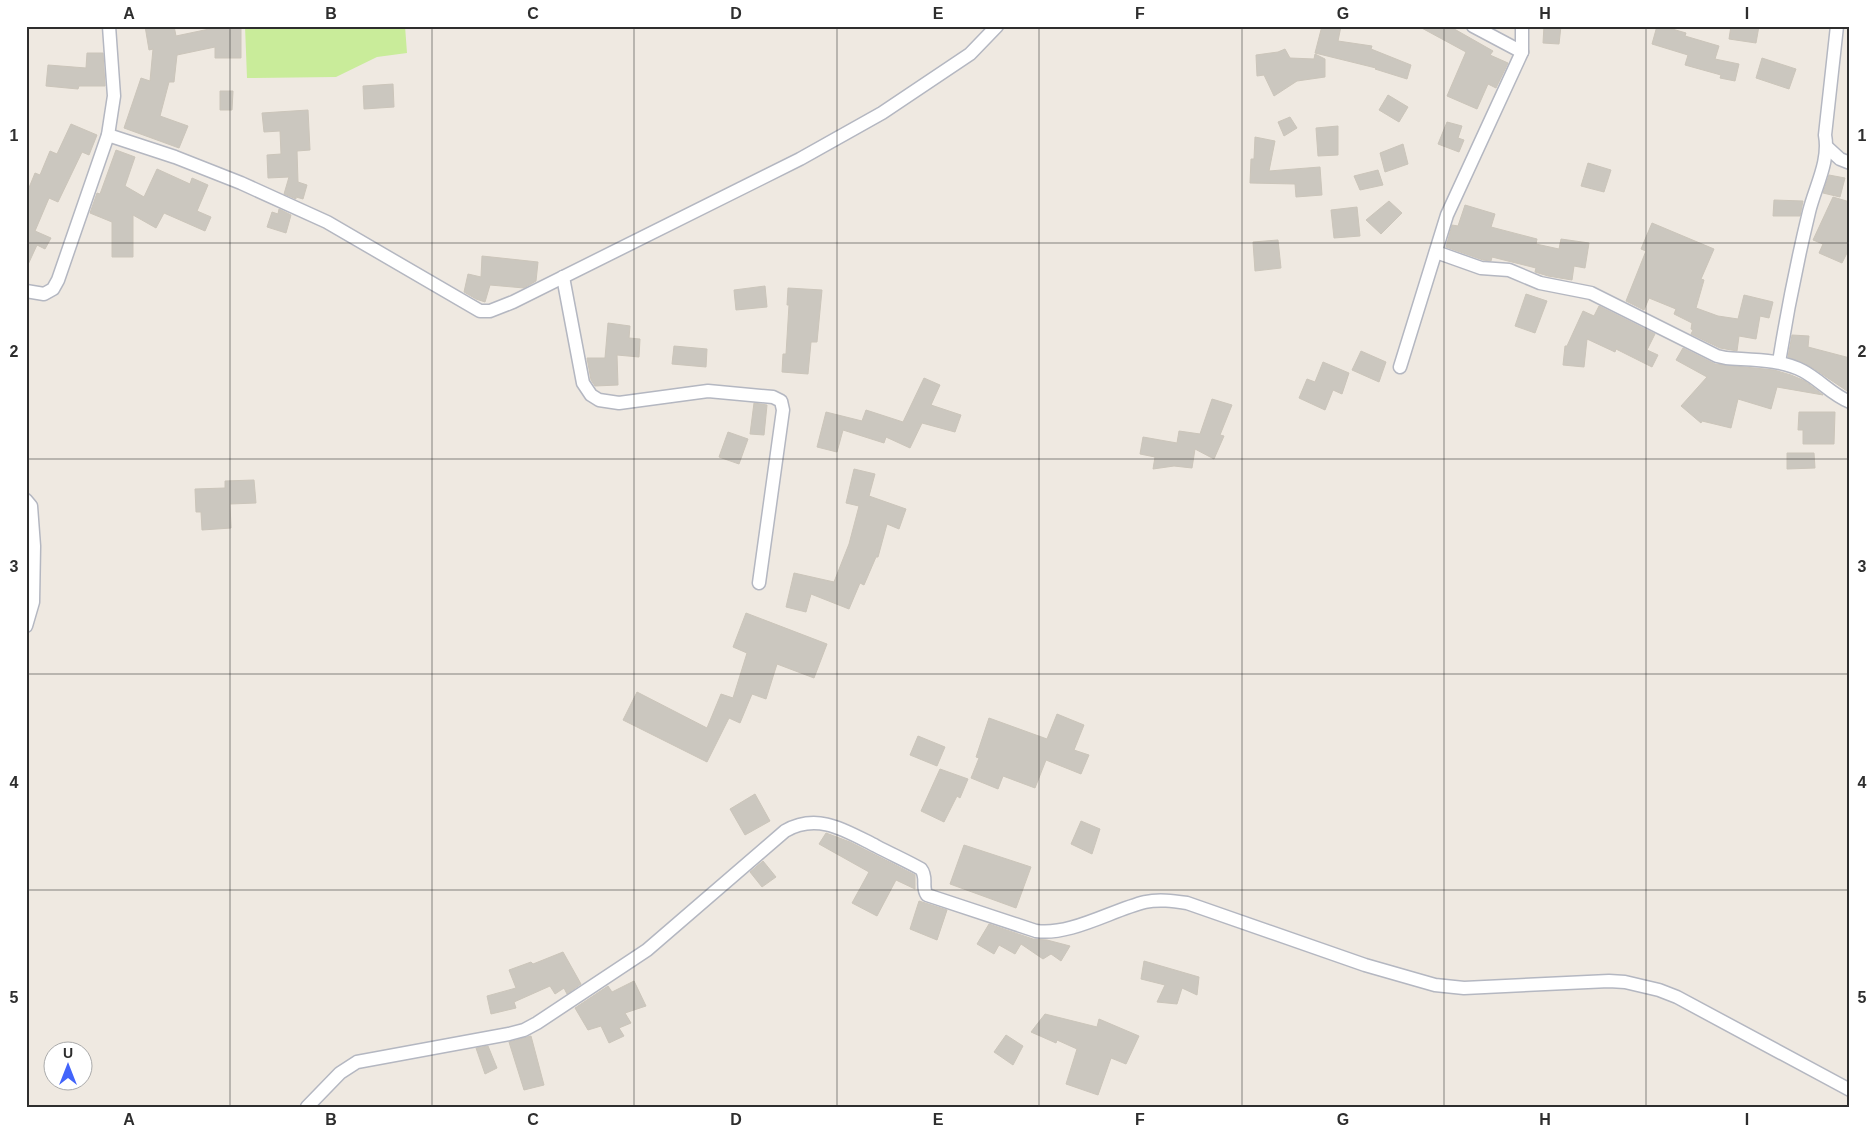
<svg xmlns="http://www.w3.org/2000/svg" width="1876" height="1133" font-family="Arial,sans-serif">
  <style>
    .pitch { fill: #c9ec9a }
    .building { fill: #cbc7bf; stroke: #cbc5ba }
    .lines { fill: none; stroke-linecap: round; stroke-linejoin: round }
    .minor-casing { stroke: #b4b7c1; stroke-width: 15 }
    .minor { stroke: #fff; stroke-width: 12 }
    .grid { fill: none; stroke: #2e2e2e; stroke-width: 1; stroke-opacity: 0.55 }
    .neatline { fill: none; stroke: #2e2e2e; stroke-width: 2 }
    .grid-label { font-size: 16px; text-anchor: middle; font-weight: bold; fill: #2e2e2e }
  </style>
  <rect width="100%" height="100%" fill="#efe9e1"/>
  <!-- pitch -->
  <path class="pitch" d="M245,26H405L407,53L377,57L336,77L247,78Z"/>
  <!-- building -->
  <g class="building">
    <path d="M145,26H174L176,36L214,28V26H241V58H215V47L177,55L174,82H169L160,116L188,126L179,148L124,128L141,78L150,81L153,49L149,50Z"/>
    <path d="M1322,26H1341L1338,41L1372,46L1371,49L1411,65L1407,79L1375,69L1376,68L1315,53Z"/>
    <path d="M1418,26H1449L1493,51L1490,55L1508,63L1496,88L1488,84L1477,109L1447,96L1466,52Z"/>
    <path d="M1544,26H1561L1559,44L1543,43Z"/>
    <path d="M1657,26H1662L1686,33L1685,36L1719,46L1715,59L1739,64L1735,81L1720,78L1721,75L1685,65L1688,55L1652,44Z"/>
    <path d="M1731,26H1759L1756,43L1729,39Z"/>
    <path d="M1285,49L1290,58L1314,59L1315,54L1325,59V77L1297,81L1274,96L1264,75L1257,76L1256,55L1278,52Z"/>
    <path d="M87,53H103L105,86H79L78,89L46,86L48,65L86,68Z"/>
    <path d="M1762,58L1796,69L1789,89L1756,78Z"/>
    <path d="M393,84L394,107L364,109L363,86Z"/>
    <path d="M220,91H233L232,110H220Z"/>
    <path d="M1388,95L1408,107L1399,122L1379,110Z"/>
    <path d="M308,110L310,150L297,151L298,182L307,185L303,199L296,197V199L284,194L289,177L268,178L267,155L281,154L280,131L264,132L262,113Z"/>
    <path d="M1290,117L1297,128L1284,136L1278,122Z"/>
    <path d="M1447,122L1462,126L1458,138L1464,140L1459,152L1438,144Z"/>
    <path d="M71,124L97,135L89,155L82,152L58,202L49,198L35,231L51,238L45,249L37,245L26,269V195L35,173L40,175L50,151L57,154Z"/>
    <path d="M1338,126V155L1318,156L1316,128Z"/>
    <path d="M1255,137L1275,141L1269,171L1320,167L1322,195L1296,197L1295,184L1250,183L1251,159H1254Z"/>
    <path d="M1403,144L1408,164L1385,172L1380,153Z"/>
    <path d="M116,150L135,157L125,186L144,197L157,169L190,184L192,178L208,185L197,211L211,217L205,231L164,213L156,228L133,215V257H112V222L90,213L97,193L100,194Z"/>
    <path d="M1588,163L1611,170L1604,192L1581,186Z"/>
    <path d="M1378,170L1383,185L1360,190L1354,176Z"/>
    <path d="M1829,175L1845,178L1840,197L1823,193Z"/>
    <path d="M1833,197L1850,202V247L1842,263L1819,253L1823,244L1813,240Z"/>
    <path d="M1774,200L1803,201L1800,216H1773Z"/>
    <path d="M1389,201L1402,213L1381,234L1366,220Z"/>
    <path d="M1465,205L1495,214L1491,227L1537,239L1536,244L1559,249L1561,239L1589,243L1585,268L1574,266L1572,280L1548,276L1535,272L1536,268L1492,257L1491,261L1483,260L1446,247L1452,225L1458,226Z"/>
    <path d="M1357,207L1360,236L1334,238L1331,210Z"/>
    <path d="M279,209L291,215L286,233L267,227L272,212L278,214Z"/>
    <path d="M1652,223L1714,249L1701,279L1704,280L1696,308L1718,316L1738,319L1744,295L1773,302L1769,318L1760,316L1756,339L1739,336L1737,351L1720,348L1691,334L1693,330L1691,329L1692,323L1674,314L1676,309L1649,298L1644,310L1626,301L1646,251L1641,249Z"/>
    <path d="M1278,240L1281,268L1255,271L1253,242Z"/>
    <path d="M482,256L538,262L536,281L524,288L490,285L485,302L476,299L464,292L468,274L481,277Z"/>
    <path d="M765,286L767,307L736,310L734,290Z"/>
    <path d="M788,288L822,290L817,342H811L808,374L782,372L783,354H786L789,305H787Z"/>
    <path d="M1526,294L1547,301L1535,333L1515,326Z"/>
    <path d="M1599,306L1655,334L1647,350L1658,355L1652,367L1616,349L1615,352L1587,339L1584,367L1563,365L1565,346H1567L1583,311L1594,316Z"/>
    <path d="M608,323L630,326L629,338L640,339L639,357L617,355L618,385L595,386L591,380L587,358H605Z"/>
    <path d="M1792,335L1809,336L1808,347L1850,358V393L1813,368L1788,357Z"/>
    <path d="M674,346L707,349L706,367L672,364Z"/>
    <path d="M1683,348L1715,364L1774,370L1791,375L1805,381L1823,395L1777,387L1771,409L1738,399L1731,428L1702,421L1701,423L1681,406L1707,377L1676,360Z"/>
    <path d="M1361,351L1386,362L1379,382L1352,370Z"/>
    <path d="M1323,362L1349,373L1342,394L1333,390L1325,410L1299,398L1307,379L1315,382Z"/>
    <path d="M924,378L940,385L931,405L961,415L955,432L922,423L910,448L886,437L884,443L843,430L837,452L817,447L826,412L862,421L866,410L903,422Z"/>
    <path d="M1212,399L1232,405L1220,435L1224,436L1214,459L1195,449L1192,468L1174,466L1153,469L1155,457L1140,454L1143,437L1177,443L1179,431L1200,434Z"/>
    <path d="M754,403L767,405L764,435L750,434Z"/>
    <path d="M1799,412H1835L1834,444H1803V430H1798Z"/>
    <path d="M728,432L748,439L739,464L719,457Z"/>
    <path d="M1787,453H1814L1815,468L1787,469Z"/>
    <path d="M854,469L875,474L869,496L906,509L899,529L887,524L878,557H876L864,585L860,583L849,609L811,594L806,612L786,607L794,573L834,582L849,544L859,506L846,503Z"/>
    <path d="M254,480L256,503L230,504L231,528L202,530L201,512H196L195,489L225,488V481Z"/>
    <path d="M746,613L827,644L814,678L777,664L766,699L752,694L740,723L729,718L707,762L623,720L637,692L707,728L721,694L733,698L747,653L733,647Z"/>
    <path d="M1057,714L1084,725L1074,750L1089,755L1081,774L1046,760L1035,788L1003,776L998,789L971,778L979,758L976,757L989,718L1047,739Z"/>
    <path d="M918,736L945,747L937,766L910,755Z"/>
    <path d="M940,769L968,779L960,798L957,796L944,822L921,811Z"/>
    <path d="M755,794L770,821L745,835L730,809Z"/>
    <path d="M1081,821L1100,829L1092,854L1071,844Z"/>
    <path d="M826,833L850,842L915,875V889L896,880L877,916L852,903L869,872L819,844Z"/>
    <path d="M964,845L1031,867L1016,908L950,884Z"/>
    <path d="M763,861L776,877L762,887L750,872Z"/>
    <path d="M919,901L947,910L937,940L910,929Z"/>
    <path d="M989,924L1033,939L1047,940L1070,946L1061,961L1051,954L1043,959L1021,944L1015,954L999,945L994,954L977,944Z"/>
    <path d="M563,952L581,984L567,994L564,988L555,994L550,986L514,1002L516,1008L491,1014L487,996L516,988L509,970L531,962L533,964Z"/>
    <path d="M1144,961L1199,977L1197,995L1182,988L1177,1004L1157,1002L1165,985L1141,979Z"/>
    <path d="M634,981L646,1006L625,1013L631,1023L619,1028L624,1036L609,1043L601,1026L588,1030L575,1008L608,986L612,992Z"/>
    <path d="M1045,1014L1097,1027L1099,1019L1139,1036L1126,1064L1111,1058L1098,1095L1066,1084L1077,1049L1057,1040L1056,1043L1031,1032Z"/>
    <path d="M1006,1035L1023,1046L1013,1065L994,1052Z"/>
    <path d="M531,1036L544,1085L524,1090L509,1042Z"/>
    <path d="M488,1046L497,1068L485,1074L476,1048Z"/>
  </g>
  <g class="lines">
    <defs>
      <g id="minor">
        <path d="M1473,26L1522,52"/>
        <path d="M108,135L175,157L241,183L327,222L480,311H490L513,302L800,159L882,113L970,54L997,26"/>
        <path d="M1828,148L1840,159L1850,163"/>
        <path d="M1436,252L1481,268L1509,270L1540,283L1591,293L1717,356L1726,358C1751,360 1781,359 1803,371C1820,380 1832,395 1850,402"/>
        <path d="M563,277L583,383L591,395L599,400L619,403L708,391L773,397L781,401L783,410L759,583"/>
        <path d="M26,291L44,294L53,289L58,280L108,135L114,96L109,26"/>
        <path d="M1779,362C1787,312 1797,262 1809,212C1815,187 1830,161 1825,135L1837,26"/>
        <path d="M1400,367L1447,215L1522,52V26"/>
        <path d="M26,500L31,506L34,546L33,602L26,626"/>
        <path d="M307,1107L340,1073L357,1062L509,1034L524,1030L537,1023L647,950L785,831C818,812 846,831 876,846C891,854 907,861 921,869C928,878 921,887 927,895L1036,931C1070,936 1112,910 1145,902C1159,899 1173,901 1187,903L1365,965L1435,985L1464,988L1609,981L1625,982L1659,990L1677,997L1850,1090"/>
      </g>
    </defs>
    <!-- minor casing -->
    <use href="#minor" class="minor-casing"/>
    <!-- minor -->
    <use href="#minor" class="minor"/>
  </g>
  <!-- grid -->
  <path class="grid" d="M230,26V1107M432,26V1107M634,26V1107M837,26V1107M1039,26V1107M1242,26V1107M1444,26V1107M1646,26V1107M26,243H1850M26,459H1850M26,674H1850M26,890H1850"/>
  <!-- border -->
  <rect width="1876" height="1133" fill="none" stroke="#ffffff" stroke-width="55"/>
  <!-- north arrow -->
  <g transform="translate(68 1066)"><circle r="24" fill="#ffffff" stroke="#ababab"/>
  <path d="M0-4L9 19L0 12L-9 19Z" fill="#4264fb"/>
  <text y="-8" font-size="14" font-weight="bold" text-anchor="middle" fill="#2e2e2e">U</text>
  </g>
  <rect x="28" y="28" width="1820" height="1078" class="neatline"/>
  <g class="grid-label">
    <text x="129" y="19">A</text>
    <text x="331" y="19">B</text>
    <text x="533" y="19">C</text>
    <text x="736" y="19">D</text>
    <text x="938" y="19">E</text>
    <text x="1140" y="19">F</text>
    <text x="1343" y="19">G</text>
    <text x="1545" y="19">H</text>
    <text x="1747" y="19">I</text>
    <text x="14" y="141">1</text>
    <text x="1862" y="141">1</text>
    <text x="14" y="357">2</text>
    <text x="1862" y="357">2</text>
    <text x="14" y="572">3</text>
    <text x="1862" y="572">3</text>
    <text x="14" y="788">4</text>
    <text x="1862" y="788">4</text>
    <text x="14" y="1003">5</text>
    <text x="1862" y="1003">5</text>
    <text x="129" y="1125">A</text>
    <text x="331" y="1125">B</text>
    <text x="533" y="1125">C</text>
    <text x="736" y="1125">D</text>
    <text x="938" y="1125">E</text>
    <text x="1140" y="1125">F</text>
    <text x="1343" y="1125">G</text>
    <text x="1545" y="1125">H</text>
    <text x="1747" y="1125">I</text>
  </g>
</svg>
